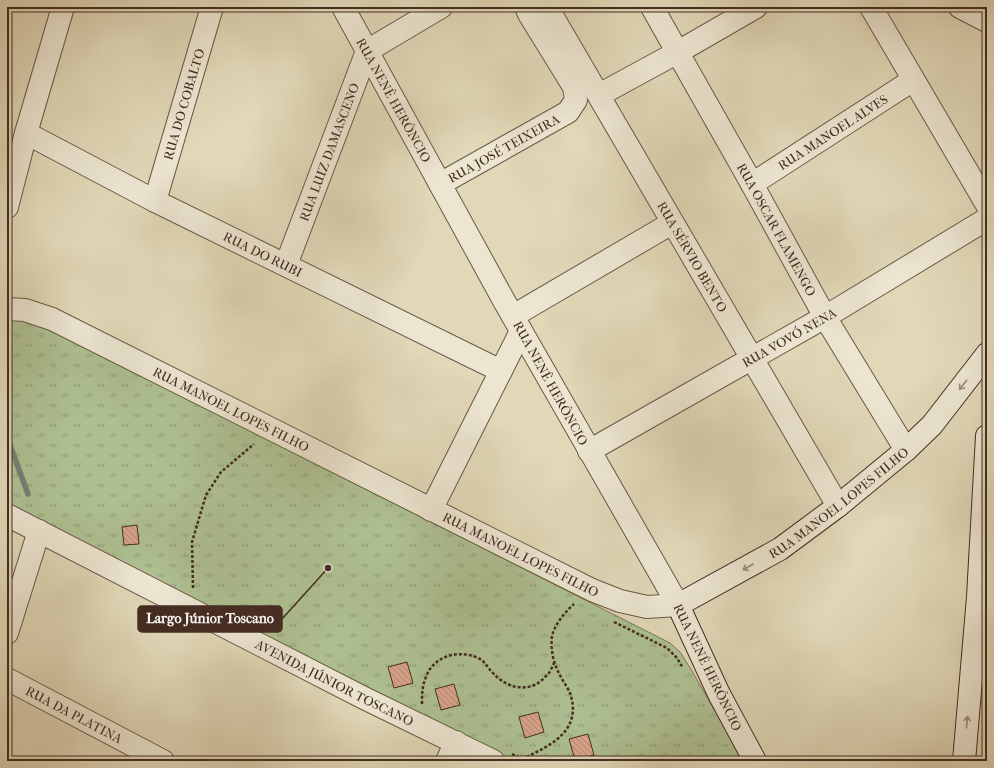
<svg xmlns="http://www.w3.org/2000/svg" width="994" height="768" font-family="'IM FELL French Canon',serif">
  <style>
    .park { fill: url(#park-tufts); stroke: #79765a }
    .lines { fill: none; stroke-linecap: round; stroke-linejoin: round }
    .stream { stroke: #748175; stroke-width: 5.5 }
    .building { fill: url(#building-back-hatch); stroke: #442c22 }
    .street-casing { stroke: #6b5748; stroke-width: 24 }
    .secondary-casing { stroke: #442c22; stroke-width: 24 }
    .path { stroke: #442c22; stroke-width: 2.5; stroke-dasharray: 3 2; stroke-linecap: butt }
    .street { stroke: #ece6d1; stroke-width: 22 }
    .secondary { stroke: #ece6d1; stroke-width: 22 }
    .oneway { stroke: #98897a }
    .labels { text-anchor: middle; stroke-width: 4; stroke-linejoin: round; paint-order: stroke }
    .street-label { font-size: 13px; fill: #442c22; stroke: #ece6d1 }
    .leader { fill: none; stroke: #442c22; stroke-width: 1.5 }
    .callout-dot { fill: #442c22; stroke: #ece6d1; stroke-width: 1.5 }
    .callout { fill: #442c22; stroke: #442c22; stroke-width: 1.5 }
    .callout-label { font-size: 14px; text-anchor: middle; font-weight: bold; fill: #fff }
  </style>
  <defs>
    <pattern id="park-tufts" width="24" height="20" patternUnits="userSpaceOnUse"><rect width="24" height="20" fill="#aec092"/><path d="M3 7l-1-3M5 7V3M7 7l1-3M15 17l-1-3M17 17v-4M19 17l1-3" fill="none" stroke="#8f9c77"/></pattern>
    <pattern id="building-back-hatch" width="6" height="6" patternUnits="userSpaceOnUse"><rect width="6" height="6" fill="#d9a489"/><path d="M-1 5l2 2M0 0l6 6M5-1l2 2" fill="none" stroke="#b28670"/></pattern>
  </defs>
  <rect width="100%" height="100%" fill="#e1d8b8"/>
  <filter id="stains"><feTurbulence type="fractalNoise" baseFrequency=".005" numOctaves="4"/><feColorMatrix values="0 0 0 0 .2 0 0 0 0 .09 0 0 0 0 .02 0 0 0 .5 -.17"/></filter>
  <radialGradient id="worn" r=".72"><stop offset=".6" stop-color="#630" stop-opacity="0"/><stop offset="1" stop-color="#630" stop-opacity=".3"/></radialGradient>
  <!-- park -->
  <path class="park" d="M16,320H32L63,332L301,456L670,643L680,652L692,671L744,761H514L7,505V322Z"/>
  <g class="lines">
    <!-- stream -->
    <path class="stream" d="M7,437L28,494"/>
  </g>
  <!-- building -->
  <g class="building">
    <path d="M137,525L139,544L124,545L122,527Z"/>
    <path d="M407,662L413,683L394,688L388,667Z"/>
    <path d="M454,684L460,705L441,710L435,689Z"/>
    <path d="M538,712L544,732L525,738L519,717Z"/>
    <path d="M588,734L594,755L575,760L569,739Z"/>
  </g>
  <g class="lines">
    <defs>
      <g id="street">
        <path id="s1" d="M547,7L838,506"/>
        <path id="s2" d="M652,7L752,184L825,317L906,450"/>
        <path d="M871,7L987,205"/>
        <path d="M960,7L987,21"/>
        <path d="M599,95L678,52L756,7"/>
        <path id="s3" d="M26,133L155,201L501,371"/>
        <path id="s4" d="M440,184L568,112L576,100L574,87L529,14L526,7"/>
        <path id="s5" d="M752,184L913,80"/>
        <path id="s6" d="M155,201L212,7"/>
        <path d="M7,207L26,133L63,7"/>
        <path id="s7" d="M286,265L367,51L441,7"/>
        <path id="s8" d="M7,309L25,310L52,319L592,590L620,601L647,607L678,605L503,299L343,7"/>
        <path d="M513,316L672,223"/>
        <path id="s9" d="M589,451L825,317L987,219"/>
        <path d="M431,510L521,331"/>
        <path id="s10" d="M7,515L364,698L493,761"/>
        <path d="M7,633L39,531"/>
        <path id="s11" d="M7,679L163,761"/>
        <path d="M447,761L456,742"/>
      </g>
      <g id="secondary">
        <path id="s12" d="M755,761L719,694L678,605L780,549L838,506L906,450L932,425L987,354"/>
        <path d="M964,761L978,597L987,436"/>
      </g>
    </defs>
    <!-- street casing -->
    <use href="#street" class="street-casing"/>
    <!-- secondary casing -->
    <use href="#secondary" class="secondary-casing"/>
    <!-- path -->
    <g class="path">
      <path d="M193,588L192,542L206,495L221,472L254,444"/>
      <path d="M614,622L667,648L677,658L683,668"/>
      <path d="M422,704C422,694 422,686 426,677C433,656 459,649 478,658C485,661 487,667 493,673C507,689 531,694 546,676C550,673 552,667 554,663"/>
      <path d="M512,754L526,761"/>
      <path d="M522,759C550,746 583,731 570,693C568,688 564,683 561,677C554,665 550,650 552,636C555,624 565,612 574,604"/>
    </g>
    <!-- street -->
    <use href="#street" class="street"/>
    <!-- secondary -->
    <use href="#secondary" class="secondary"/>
  </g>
  <!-- one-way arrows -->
  <defs><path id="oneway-shaft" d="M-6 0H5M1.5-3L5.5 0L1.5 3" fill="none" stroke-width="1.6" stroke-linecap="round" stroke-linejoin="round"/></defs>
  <g class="oneway">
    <use href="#oneway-shaft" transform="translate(963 385) rotate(128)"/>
    <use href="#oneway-shaft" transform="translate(748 567) rotate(150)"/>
    <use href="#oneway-shaft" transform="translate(967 722) rotate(-85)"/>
  </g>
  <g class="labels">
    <!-- street labels -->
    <g class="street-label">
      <text transform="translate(394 100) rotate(61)" y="5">RUA NENÊ HERÔNCIO</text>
      <text dy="5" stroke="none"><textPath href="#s6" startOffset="101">RUA DO COBALTO</textPath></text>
      <text dy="5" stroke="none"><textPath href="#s5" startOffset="96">RUA MANOEL ALVES</textPath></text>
      <text dy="5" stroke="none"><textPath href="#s4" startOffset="73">RUA JOSÉ TEIXEIRA</textPath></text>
      <text dy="5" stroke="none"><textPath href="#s7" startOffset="121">RUA LUIZ DAMASCENO</textPath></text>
      <text dy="5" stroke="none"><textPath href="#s2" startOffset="255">RUA OSCAR FLAMENGO</textPath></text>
      <text dy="5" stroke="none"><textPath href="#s3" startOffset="266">RUA DO RUBI</textPath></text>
      <text dy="5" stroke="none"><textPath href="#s1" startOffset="289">RUA SÉRVIO BENTO</textPath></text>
      <text dy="5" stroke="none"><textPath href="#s9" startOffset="230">RUA VOVÓ NENA</textPath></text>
      <text transform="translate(551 383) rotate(61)" y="5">RUA NENÊ HERÔNCIO</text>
      <text dy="5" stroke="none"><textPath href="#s8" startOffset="247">RUA MANOEL LOPES FILHO</textPath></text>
      <text dy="5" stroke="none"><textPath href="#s12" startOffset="365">RUA MANOEL LOPES FILHO</textPath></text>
      <text dy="5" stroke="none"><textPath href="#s8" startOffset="571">RUA MANOEL LOPES FILHO</textPath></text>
      <text transform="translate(708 667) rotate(64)" y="5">RUA NENÊ HERÔNCIO</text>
      <text dy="5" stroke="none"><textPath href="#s10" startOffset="368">AVENIDA JÚNIOR TOSCANO</textPath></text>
      <text dy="5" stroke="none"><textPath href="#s11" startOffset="76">RUA DA PLATINA</textPath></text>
    </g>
  </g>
  <!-- callouts -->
  <path class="leader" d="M328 568L282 619"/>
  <circle class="callout-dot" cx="328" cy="568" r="4"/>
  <rect class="callout" x="138" y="606" width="144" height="26" rx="4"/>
  <g class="callout-label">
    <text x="210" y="623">Largo Júnior Toscano</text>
  </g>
  <!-- margin -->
  <rect width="994" height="768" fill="none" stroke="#e1d8b8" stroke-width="24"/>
  <rect x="8" y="8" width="978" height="752" fill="none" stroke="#442c22" stroke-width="2"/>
  <rect x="12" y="12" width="970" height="744" fill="none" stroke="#442c22"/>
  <rect width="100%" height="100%" filter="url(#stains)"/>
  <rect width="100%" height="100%" fill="url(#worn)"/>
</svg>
